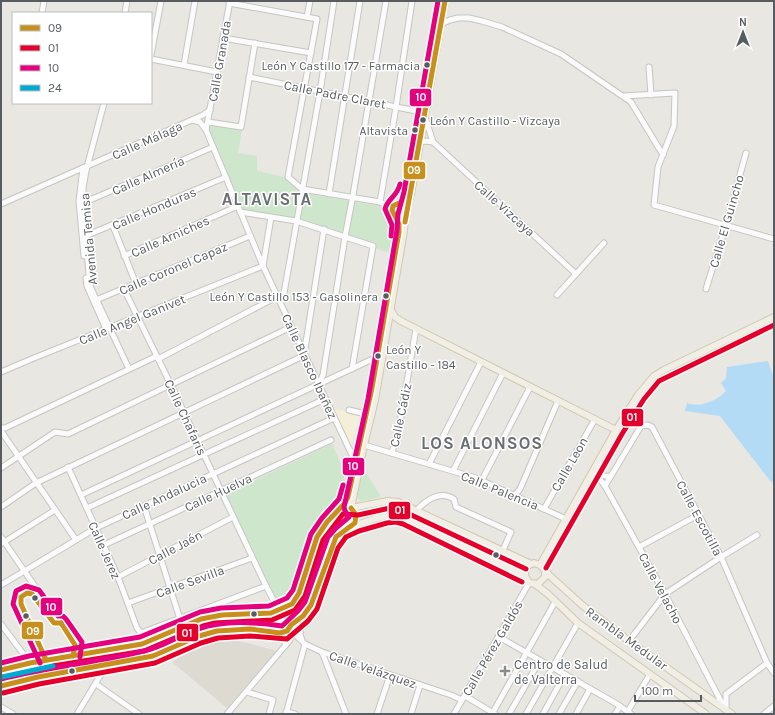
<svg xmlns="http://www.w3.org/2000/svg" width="775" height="715" font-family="Karla,sans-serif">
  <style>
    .commercial { fill: #f5eed9 }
    .education { fill: #dcdad1 }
    .green { fill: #cee6cb }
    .water { fill: #b3dbf6 }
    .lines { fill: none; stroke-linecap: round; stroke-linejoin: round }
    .minor-casing { stroke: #c5c5c3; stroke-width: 7 }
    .major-casing { stroke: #d2c8ae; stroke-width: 8 }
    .minor { stroke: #fcfbfb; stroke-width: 5 }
    .major { stroke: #f1efe5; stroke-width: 6 }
    .bus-1-casing { stroke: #fff; stroke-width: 8 }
    .bus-2-casing { stroke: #fff; stroke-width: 8 }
    .bus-3-casing { stroke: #fff; stroke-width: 8 }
    .bus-4-casing { stroke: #fff; stroke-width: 8 }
    .bus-1 { stroke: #c7901d; stroke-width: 5 }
    .bus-2 { stroke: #e4002b; stroke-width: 5 }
    .bus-3 { stroke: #e5007d; stroke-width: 5 }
    .bus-4 { stroke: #00a9ce; stroke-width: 5 }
    .bus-dot { fill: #585c61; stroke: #fff; stroke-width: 1.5 }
    .poi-dot { fill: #8a8d8e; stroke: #fff; stroke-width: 1.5 }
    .labels { text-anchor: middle; stroke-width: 3; stroke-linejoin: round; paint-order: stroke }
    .bus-label { font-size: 12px; fill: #585c61; stroke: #fff; text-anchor: end }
    .street-label { font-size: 13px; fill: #585c61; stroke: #fff }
    .poi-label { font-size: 13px; fill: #585c61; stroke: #fff; text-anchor: start }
    .district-label { font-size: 17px; font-weight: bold; letter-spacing: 1px; fill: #696e73; stroke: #fff }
    .line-badge { stroke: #fff; stroke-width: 1.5 }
    .badge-label { font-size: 11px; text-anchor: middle; font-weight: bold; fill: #fff }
  </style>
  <rect width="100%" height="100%" fill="#e8e7e2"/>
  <!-- commercial -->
  <path class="commercial" d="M333,408L360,415L351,448L333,409Z"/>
  <!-- education -->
  <path class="education" d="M215,636H221L277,651L227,708L172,662Z"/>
  <!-- green -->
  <g class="green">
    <path d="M209,123L242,129L238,153L257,156V171L284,177L299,190L294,219L243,210L208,128Z"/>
    <path d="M303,193L349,201L342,234L298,220Z"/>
    <path d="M355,202L382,206L388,209L389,216L397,228L395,243L390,250L387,252L375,248V244L348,235L354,203Z"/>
    <path d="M332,444L345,473L340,497L336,503L317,521L311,529L289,599L283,603L277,601L226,494Z"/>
    <path d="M362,466L381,497L361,501L356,496Z"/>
  </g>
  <!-- water -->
  <path class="water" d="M768,361L774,378V480L771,482L720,416L685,411L687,403C701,408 716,401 726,391L721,383L726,378L727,367Z"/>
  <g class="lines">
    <defs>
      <g id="minor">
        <path d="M229,3L317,19L288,177L302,189L380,202L392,208"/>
        <path d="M42,13L44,1"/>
        <path d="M125,13L127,1"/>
        <path d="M307,17L310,1"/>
        <path d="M441,24L450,20L458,18H469L482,21L502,27L561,54L631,102L663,155"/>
        <path d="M223,38L311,53"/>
        <path d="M151,55L161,1"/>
        <path d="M151,59L217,72"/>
        <path d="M184,65L195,1"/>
        <path d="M649,67L651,95"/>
        <path d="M249,77L421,112"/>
        <path d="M623,96L675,93L674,126L658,167L654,205L774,239"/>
        <path d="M104,103L86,171L83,188V203L90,286L129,369"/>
        <path d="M425,117L433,142L576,274"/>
        <path d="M192,120L200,122L206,130L263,266L352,455L354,464"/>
        <path d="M208,122L241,127L255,43"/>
        <path d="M206,130L230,1"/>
        <path d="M420,142L426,141L433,142"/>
        <path d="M83,168L79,201L84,256"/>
        <path d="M329,194L360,1"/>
        <path d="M380,202L396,107L412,1"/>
        <path d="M83,203L213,147"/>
        <path d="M1,204L203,115L210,110"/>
        <path d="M240,212L296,221L373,246L352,369"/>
        <path d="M113,226L136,284"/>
        <path d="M83,237L226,177"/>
        <path d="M124,256L238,206"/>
        <path d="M86,278L87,286L106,329"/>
        <path d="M124,289L171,385L266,586L278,609"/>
        <path d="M706,289L726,225L746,153"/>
        <path d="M557,295L604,243"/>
        <path d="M96,300L250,236"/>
        <path d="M158,359L284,293L320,92L334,1"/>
        <path d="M1,372L34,358L263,266L271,217"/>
        <path d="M318,385L323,375L345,237L353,195L386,1"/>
        <path d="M349,410L366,414"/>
        <path d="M1,428H5L157,356"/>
        <path d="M1,431L76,540"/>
        <path d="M364,445L476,478L566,519"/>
        <path d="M392,453L400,422L416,329"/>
        <path d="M598,463V472C602,476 605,477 611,476"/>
        <path d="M429,464L481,362"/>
        <path d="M68,467L118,577L137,628L141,633L266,586"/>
        <path d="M1,468L55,432L68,434L291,327"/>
        <path d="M453,471L503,373"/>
        <path d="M482,480L530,387"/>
        <path d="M588,480L595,476L599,478L605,486L665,594L725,709"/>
        <path d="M605,486L641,426L648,425L652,427L721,557L767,663L774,673"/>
        <path d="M81,495L377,357"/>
        <path d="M515,495L520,489L558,401"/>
        <path d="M144,506L180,619"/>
        <path d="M1,507L36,483L301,357L304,355L324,229"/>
        <path d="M87,508L325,399"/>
        <path d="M544,509L595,419"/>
        <path d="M417,510C426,500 440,490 454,499L456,507L511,532L503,550"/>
        <path d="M1,537L73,642L75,648L73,656"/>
        <path d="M1,544L55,510"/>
        <path d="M104,545L331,440"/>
        <path d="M639,547L698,515"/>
        <path d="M118,577L233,517"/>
        <path d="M1,585L96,528L334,418"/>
        <path d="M128,603L252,558"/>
        <path d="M1,624L30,663"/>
        <path d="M289,629L305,644L322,652L451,695L462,700"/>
        <path d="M277,633L283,637L286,645"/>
        <path d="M499,637L617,704L631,714"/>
        <path d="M302,640C295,625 309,618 312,604"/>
        <path d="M629,641L665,594L721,557L757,535"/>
        <path d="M322,652L346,714"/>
        <path d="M96,684L139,714"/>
        <path d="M247,692L273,700L269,714"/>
        <path d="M465,696L495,714"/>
        <path d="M1,707L13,714"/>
        <path d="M726,709V694L767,663"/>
        <path d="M628,711L650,674"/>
        <path d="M286,712L295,714"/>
        <path d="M77,714L106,666"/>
        <path d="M227,714L290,640L291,635L289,630"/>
        <path d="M286,714L305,644"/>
        <path d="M377,714L390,675"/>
        <path d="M411,714L420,685"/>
        <path d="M454,714L529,583"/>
        <path d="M492,714L555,602"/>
        <path d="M509,714L540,660"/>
        <path d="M526,714L578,623"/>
        <path d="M543,714L565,674"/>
        <path d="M559,714L578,681"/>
        <path d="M576,714L590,689"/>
        <path d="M615,714L620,706"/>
        <path d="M764,714L774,706"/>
      </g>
      <g id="major">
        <path d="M434,39L440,1"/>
        <path d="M399,203L405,193L426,81"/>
        <path d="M391,310L395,317L401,321L616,430"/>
        <path d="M341,507L345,503L348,497L362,429L372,388L399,232V224L393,214L392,208L396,204C401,203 405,204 407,210"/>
        <path d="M351,508L364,445L375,400L404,231L405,215L411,194L445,1"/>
        <path d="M351,508L388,501L398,502L531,564"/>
        <path d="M352,526L356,519L354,511C341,498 326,517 338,526C340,528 344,529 347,528C350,528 353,526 356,525C370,520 384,515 399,515L525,576"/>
        <path d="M540,565L616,430L638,395L654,376L664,370L774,317"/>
        <path d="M545,571V577L538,584L529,583L525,576V570L529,565L534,563L540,565L549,575L582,605L629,641L732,714"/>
        <path d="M535,584L548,594L578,623L706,714"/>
        <path d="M278,609C290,610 295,619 289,629L280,633C276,633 272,631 269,627C260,610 284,609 292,604C295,601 297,596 299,593C307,566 313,535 334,515"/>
        <path d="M291,625L303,616L311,605L332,545L336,537L346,529"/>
        <path d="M1,670L30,663L142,644L201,619L214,616L271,613"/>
        <path d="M1,686L38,677L145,658L153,656C174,648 195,635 217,631C236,627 255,629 273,631"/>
      </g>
    </defs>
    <!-- minor casing -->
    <use href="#minor" class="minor-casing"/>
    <!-- major casing -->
    <use href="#major" class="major-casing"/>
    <!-- minor -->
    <use href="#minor" class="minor"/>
    <!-- major -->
    <use href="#major" class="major"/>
    <defs>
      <g id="bus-1">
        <path d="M405,222L445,1"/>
        <path d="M61,623L75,645L73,656"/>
        <path d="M46,660L21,604V597L27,593L32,594L54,623H61"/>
        <path d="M1,670L30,663L142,644L201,619L222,615L271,613L292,604L299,593L317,537L327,522L345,503L348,497L372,388L399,232V224L392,210L393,206L399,203"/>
        <path d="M1,686L38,677L153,656L199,636L217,631L250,629L280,633L287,631L291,625L303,616L311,605L336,537L355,523L356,515L351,508"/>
      </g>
      <g id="bus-2">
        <path d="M546,568L622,434L644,399L659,381L774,325"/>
        <path d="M53,666L144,651L203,626L215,623L272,620L295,610L305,596L323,540L343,514L358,515L390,508L405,512L526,569"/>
        <path d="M3,693L39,684L155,663L201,643L218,638L250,636L287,639L308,621L317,609L338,548L346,537L359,531L387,523L396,522L403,524L522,582"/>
      </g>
      <g id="bus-3">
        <path d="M391,236L392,225L385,209C388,198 397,197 400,184"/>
        <path d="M1,663L29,656L140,637L200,612L221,608L269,606L287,598L293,590L311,534L322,518L339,499L343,485"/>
        <path d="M40,663L13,604L16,591L26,586L39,590L58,616H63L66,619L82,642L80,657"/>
        <path d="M1,679C48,667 97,662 144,651C163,647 179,635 198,629C225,620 253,622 282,626L298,611L305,602L328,537L336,528L349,517L345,511L344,507L368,399L397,230L398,214L404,192L438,1"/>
      </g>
      <path id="bus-4" d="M2,677L53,666"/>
    </defs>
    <!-- bus-1 casing -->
    <use href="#bus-1" class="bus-1-casing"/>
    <!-- bus-2 casing -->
    <use href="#bus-2" class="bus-2-casing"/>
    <!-- bus-3 casing -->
    <use href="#bus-3" class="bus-3-casing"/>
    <!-- bus-4 casing -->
    <use href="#bus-4" class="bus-4-casing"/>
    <!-- bus-1 -->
    <use href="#bus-1" class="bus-1"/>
    <!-- bus-2 -->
    <use href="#bus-2" class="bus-2"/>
    <!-- bus-3 -->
    <use href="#bus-3" class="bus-3"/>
    <!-- bus-4 -->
    <use href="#bus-4" class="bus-4"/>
  </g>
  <!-- markers -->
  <g class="bus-dot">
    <circle cx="427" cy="65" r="3.5"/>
    <circle cx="423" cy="120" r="3.5"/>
    <circle cx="415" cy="130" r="3.5"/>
    <circle cx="386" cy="296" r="3.5"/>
    <circle cx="378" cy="356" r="3.5"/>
    <circle cx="496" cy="555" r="3.5"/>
    <circle cx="35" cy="598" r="3.5"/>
    <circle cx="254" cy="614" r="3.5"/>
    <circle cx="26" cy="616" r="3.5"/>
    <circle cx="72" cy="671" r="3.5"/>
  </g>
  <path class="poi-dot" d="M503 665h4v4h4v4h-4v4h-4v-4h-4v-4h4z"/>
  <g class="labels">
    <!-- bus labels -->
    <g class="bus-label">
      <text x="420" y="70">León Y Castillo 177 - Farmacia</text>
      <text x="430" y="125" text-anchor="start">León Y Castillo - Vizcaya</text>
      <text x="408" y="135">Altavista</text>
      <text x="378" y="301">León Y Castillo 153 - Gasolinera</text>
      <text x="386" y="354" text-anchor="start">León Y<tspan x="386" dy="15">Castillo - 184</tspan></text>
    </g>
    <!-- street labels -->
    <g class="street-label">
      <text transform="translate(219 61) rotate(-80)" y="5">Calle Granada</text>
      <text transform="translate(335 94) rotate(11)" y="5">Calle Padre Claret</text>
      <text transform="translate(147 140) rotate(-24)" y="5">Calle Málaga</text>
      <text transform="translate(148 175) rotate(-24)" y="5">Calle Almería</text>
      <text transform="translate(154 208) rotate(-23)" y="5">Calle Honduras</text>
      <text transform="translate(505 208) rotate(42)" y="5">Calle Vizcaya</text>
      <text transform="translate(726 221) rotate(-74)" y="5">Calle El Guincho</text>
      <text transform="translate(170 236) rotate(-24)" y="5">Calle Arniches</text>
      <text transform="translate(88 239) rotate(-95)" y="5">Avenida Temisa</text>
      <text transform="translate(173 268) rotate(-23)" y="5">Calle Coronel Capaz</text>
      <text transform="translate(132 319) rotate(-22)" y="5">Calle Angel Ganivet</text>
      <text transform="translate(310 366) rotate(65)" y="5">Calle Blasco Ibañez</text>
      <text transform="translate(400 415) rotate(-78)" y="5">Calle Cádiz</text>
      <text transform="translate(186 417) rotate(65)" y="5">Calle Chafaris</text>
      <text transform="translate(569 464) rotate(-60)" y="5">Calle Leon</text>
      <text transform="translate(500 490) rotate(22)" y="5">Calle Palencia</text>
      <text transform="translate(218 492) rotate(-25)" y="5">Calle Huelva</text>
      <text transform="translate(164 496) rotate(-25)" y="5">Calle Andalucia</text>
      <text transform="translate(700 518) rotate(62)" y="5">Calle Escotilla</text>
      <text transform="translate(175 547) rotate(-28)" y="5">Calle Jaén</text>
      <text transform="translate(105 550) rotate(66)" y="5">Calle Jerez</text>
      <text transform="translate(190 581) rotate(-20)" y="5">Calle Sevilla</text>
      <text transform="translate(661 588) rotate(62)" y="5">Calle Velacho</text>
      <text transform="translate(627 638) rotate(36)" y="5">Rambla Medular</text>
      <text transform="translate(492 648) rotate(-60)" y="5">Calle Pérez Galdós</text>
      <text transform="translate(373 669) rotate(19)" y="5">Calle Velázquez</text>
    </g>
    <!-- poi labels -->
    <g class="poi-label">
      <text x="514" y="669">Centro de Salud<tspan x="514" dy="15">de Valterra</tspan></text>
    </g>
    <!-- district labels -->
    <g class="district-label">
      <text x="267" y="205">ALTAVISTA</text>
      <text x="482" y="449">LOS ALONSOS</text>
    </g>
  </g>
  <g class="line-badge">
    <rect x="409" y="88" width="23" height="19" rx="4" fill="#e5007d"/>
    <rect x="403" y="161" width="23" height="19" rx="4" fill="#c7901d"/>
    <rect x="621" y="408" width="23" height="19" rx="4" fill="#e4002b"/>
    <rect x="342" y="457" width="23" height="19" rx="4" fill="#e5007d"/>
    <rect x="388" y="501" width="23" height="19" rx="4" fill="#e4002b"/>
    <rect x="40" y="597" width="23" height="19" rx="4" fill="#e5007d"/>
    <rect x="21" y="621" width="23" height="19" rx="4" fill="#c7901d"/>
    <rect x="176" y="623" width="23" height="19" rx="4" fill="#e4002b"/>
  </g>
  <g class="badge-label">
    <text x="421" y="101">10</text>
    <text x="414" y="174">09</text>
    <text x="632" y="421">01</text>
    <text x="353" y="470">10</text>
    <text x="400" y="514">01</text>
    <text x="51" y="611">10</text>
    <text x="33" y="635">09</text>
    <text x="187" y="637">01</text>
  </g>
  <!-- border -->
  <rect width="775" height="715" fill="none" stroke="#585c61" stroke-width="4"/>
  <!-- legend -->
  <rect x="12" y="12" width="140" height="92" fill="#ffffff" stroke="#bcbec0"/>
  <rect x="20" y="25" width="20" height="6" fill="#c7901d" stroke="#bcbec0"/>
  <text x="48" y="32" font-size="12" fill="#585c61">09</text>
  <rect x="20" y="45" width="20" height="6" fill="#e4002b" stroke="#bcbec0"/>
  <text x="48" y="52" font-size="12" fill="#585c61">01</text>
  <rect x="20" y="65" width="20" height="6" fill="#e5007d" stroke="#bcbec0"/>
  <text x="48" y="72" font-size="12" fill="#585c61">10</text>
  <rect x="20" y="85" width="20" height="6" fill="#00a9ce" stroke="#bcbec0"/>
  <text x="48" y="92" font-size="12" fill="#585c61">24</text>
  <!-- north arrow -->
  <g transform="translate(743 32)" stroke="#ffffff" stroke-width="3" paint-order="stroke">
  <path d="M0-3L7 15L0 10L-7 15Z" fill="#585c61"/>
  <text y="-6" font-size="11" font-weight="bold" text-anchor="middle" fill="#585c61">N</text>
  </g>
  <!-- scale -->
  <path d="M635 695v6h66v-6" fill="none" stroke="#585c61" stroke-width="2"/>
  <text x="641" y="695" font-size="12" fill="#585c61" stroke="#ffffff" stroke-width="3" paint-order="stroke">100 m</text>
</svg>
